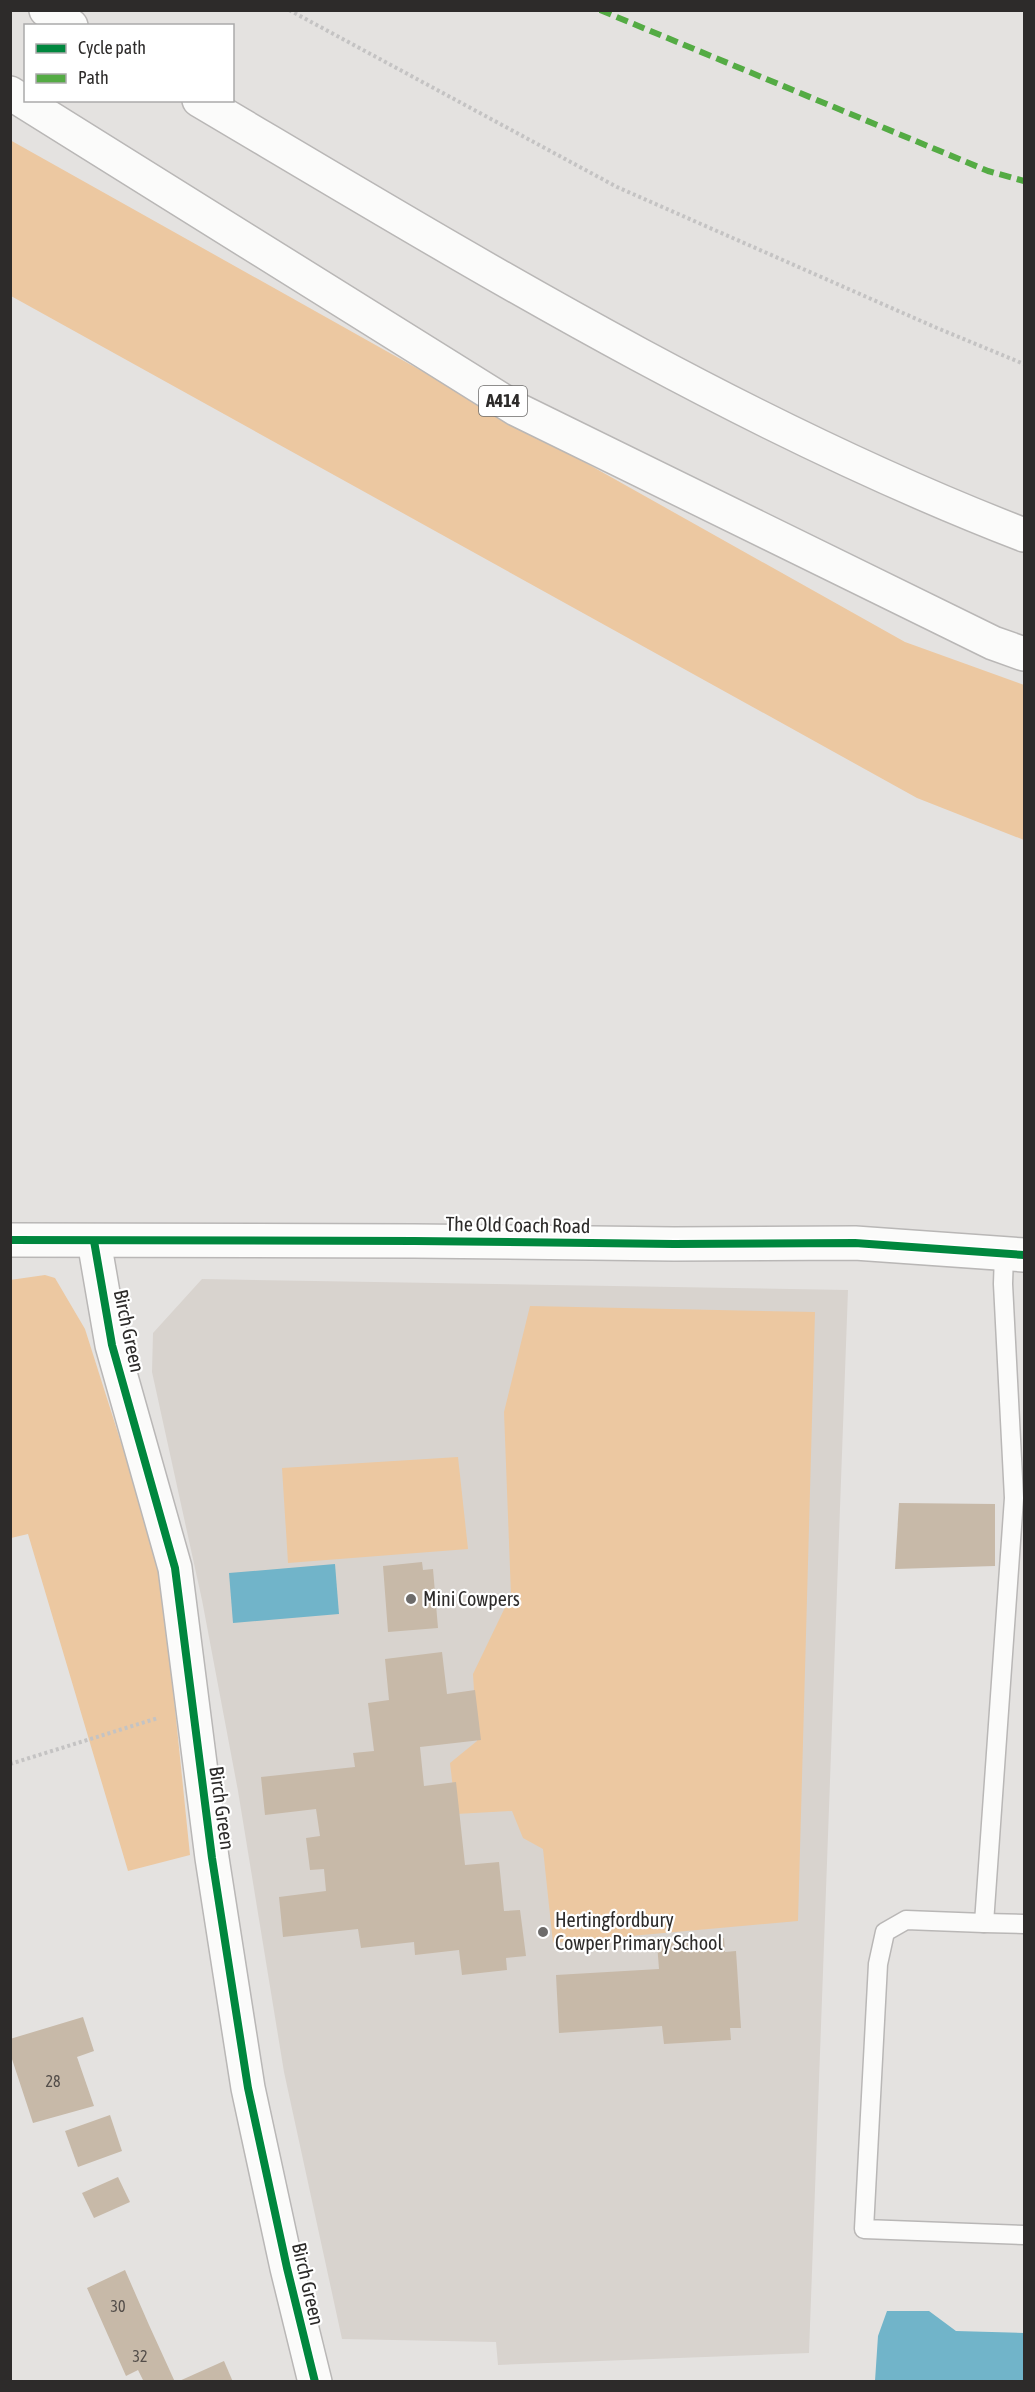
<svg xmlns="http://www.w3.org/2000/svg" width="1035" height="2392" font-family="'Asap Condensed',sans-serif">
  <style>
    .built { fill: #d8d3ce }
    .green { fill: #ecc8a1 }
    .water { fill: #71b4c9 }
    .building { fill: #c7b9a8 }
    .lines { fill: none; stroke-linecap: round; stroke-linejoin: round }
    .service-casing { stroke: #b9b7b6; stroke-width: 21 }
    .minor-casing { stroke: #b9b7b6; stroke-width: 36 }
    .trunk-casing { stroke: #b9b7b6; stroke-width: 36 }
    .path { stroke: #c4c3c3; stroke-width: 4; stroke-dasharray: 3 3; stroke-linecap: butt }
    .service { stroke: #fbfbfa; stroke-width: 18 }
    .minor { stroke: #fbfbfa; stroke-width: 33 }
    .trunk { stroke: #fbfbfa; stroke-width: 33 }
    .quiet { stroke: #54ab44; stroke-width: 6; stroke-dasharray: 12 6; stroke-linecap: butt }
    .cycleway-casing { stroke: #fff; stroke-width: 11 }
    .cycleway { stroke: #00873e; stroke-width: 8 }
    .poi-dot { fill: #6d6b6a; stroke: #fff; stroke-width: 2 }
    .labels { text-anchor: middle; stroke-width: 4.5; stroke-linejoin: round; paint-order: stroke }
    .number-label { font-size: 16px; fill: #544e4a }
    .shield { fill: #fff; stroke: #6c6b6a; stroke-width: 1.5 }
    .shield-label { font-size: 18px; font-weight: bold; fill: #2d2b2a }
    .street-label { font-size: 20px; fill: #2d2b2a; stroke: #fff }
    .poi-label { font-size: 20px; fill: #2d2b2a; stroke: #fff; text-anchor: start }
  </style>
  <rect width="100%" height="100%" fill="#e4e2e0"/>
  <!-- built -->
  <path class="built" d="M202,1279L848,1290L809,2353L498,2365L496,2342L342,2339L284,2072L238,1791L202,1600L152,1372L153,1333Z"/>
  <!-- green -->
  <g class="green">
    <path d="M10,140L905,642L1024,685V840L917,798L11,296Z"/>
    <path d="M45,1275L55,1278L85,1329L156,1553L165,1611L190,1855L128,1871L28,1534L11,1538L10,1280Z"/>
    <path d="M530,1306L815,1312L798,1921L553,1943L543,1849L523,1838L512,1811L456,1814L450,1763L477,1741L473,1674L511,1595L504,1412Z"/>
    <path d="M458,1457L468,1549L288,1563L282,1468Z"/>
  </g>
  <!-- water -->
  <g class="water">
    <path d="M335,1564L339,1614L233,1623L229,1573Z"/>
    <path d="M887,2311H929L956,2331L1024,2333V2381H875L878,2336Z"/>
  </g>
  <!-- building -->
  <g class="building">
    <path d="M899,1503L995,1504V1566L895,1569Z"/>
    <path d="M422,1562L423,1570L433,1569L438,1628L388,1632L383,1566Z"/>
    <path d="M442,1652L447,1694L475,1690L481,1740L420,1747L424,1786L456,1782L465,1865L499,1862L504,1911L520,1910L526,1956L506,1958L507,1970L462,1975L459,1950L415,1955L414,1942L361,1948L358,1929L283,1937L279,1897L326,1891L324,1869L310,1870L306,1838L320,1836L316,1809L265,1815L261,1777L355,1767L353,1753L374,1751L368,1703L389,1700L385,1659Z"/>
    <path d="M724,1938L725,1952L736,1951L741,2028H730L731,2040L664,2044L662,2026L559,2033L556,1975L659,1969L657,1943Z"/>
    <path d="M83,2017L94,2051L77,2057L94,2106L33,2123L10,2053V2039Z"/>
    <path d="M110,2115L122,2151L78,2167L65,2131Z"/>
    <path d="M118,2177L130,2202L94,2218L82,2193Z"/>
    <path d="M125,2270L149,2325L175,2382H144L138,2370L126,2376L87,2288Z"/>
    <path d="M224,2361L233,2382H177Z"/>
  </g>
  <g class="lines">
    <defs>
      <g id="service">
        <path d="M1004,1253L1003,1284L1014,1498L984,1923L906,1920L885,1932L878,1964L864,2229L1024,2235"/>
        <path d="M984,1923L1024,1924"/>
      </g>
      <g id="minor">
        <path d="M10,1240L414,1241L674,1244L855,1243L1024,1255"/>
        <path d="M94,1241L112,1345L175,1568L212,1858L248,2088L287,2268L315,2382"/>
      </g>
      <g id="trunk">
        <path d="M46,10L71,26"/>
        <path d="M10,93L516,409L993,643L1024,654"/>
        <path d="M199,100C466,258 734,423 1024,535"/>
      </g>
    </defs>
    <!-- service casing -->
    <use href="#service" class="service-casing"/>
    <!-- minor casing -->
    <use href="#minor" class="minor-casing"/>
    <!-- trunk casing -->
    <use href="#trunk" class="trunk-casing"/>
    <!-- path -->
    <g class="path">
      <path d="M289,10L617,187L937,328L1024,364"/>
      <path d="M10,1764L158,1718"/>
    </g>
    <!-- service -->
    <use href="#service" class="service"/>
    <!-- minor -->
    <use href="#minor" class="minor"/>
    <!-- trunk -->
    <use href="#trunk" class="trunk"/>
    <!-- quiet -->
    <path class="quiet" d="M600,10L988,171L1024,181"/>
    <defs>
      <g id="cycleway">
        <path d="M10,1240L414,1241L674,1244L855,1243L1024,1255"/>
        <path d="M94,1241L112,1345L175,1568L212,1858L248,2088L287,2268L315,2382"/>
      </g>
    </defs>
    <!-- cycleway casing -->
    <use href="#cycleway" class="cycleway-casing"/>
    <!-- cycleway -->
    <use href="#cycleway" class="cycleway"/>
  </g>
  <!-- markers -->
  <g class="poi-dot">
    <circle cx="411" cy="1599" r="6"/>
    <circle cx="543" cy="1932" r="6"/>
  </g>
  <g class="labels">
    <!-- number labels -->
    <g class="number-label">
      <text x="53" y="2087">28</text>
      <text x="118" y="2312">30</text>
      <text x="140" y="2362">32</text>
    </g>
    <!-- shield labels -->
    <rect class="shield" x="479" y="386" width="48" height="30" rx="4.5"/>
    <g class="shield-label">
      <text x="503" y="407">A414</text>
    </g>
    <!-- street labels -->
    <g class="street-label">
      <text transform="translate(518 1225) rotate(1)" y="7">The Old Coach Road</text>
      <text transform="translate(129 1331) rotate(78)" y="7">Birch Green</text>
      <text transform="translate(222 1808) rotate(82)" y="7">Birch Green</text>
      <text transform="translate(308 2284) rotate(77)" y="7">Birch Green</text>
    </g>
    <!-- poi labels -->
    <g class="poi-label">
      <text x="423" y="1606">Mini Cowpers</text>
      <text x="555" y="1927">Hertingfordbury<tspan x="555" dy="23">Cowper Primary School</tspan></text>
    </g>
  </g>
  <!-- border -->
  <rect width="1035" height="2392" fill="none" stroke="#2d2b2a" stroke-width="24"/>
  <!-- legend -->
  <rect x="24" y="24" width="210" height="78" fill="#ffffff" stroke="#abaaaa" stroke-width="1.5"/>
  <rect x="36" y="44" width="30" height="9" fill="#00873e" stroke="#abaaaa" stroke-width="1.5"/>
  <text x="78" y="54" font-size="18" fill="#2d2b2a">Cycle path</text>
  <rect x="36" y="74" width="30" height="9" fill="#54ab44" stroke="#abaaaa" stroke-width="1.5"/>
  <text x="78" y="84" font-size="18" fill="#2d2b2a">Path</text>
</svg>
